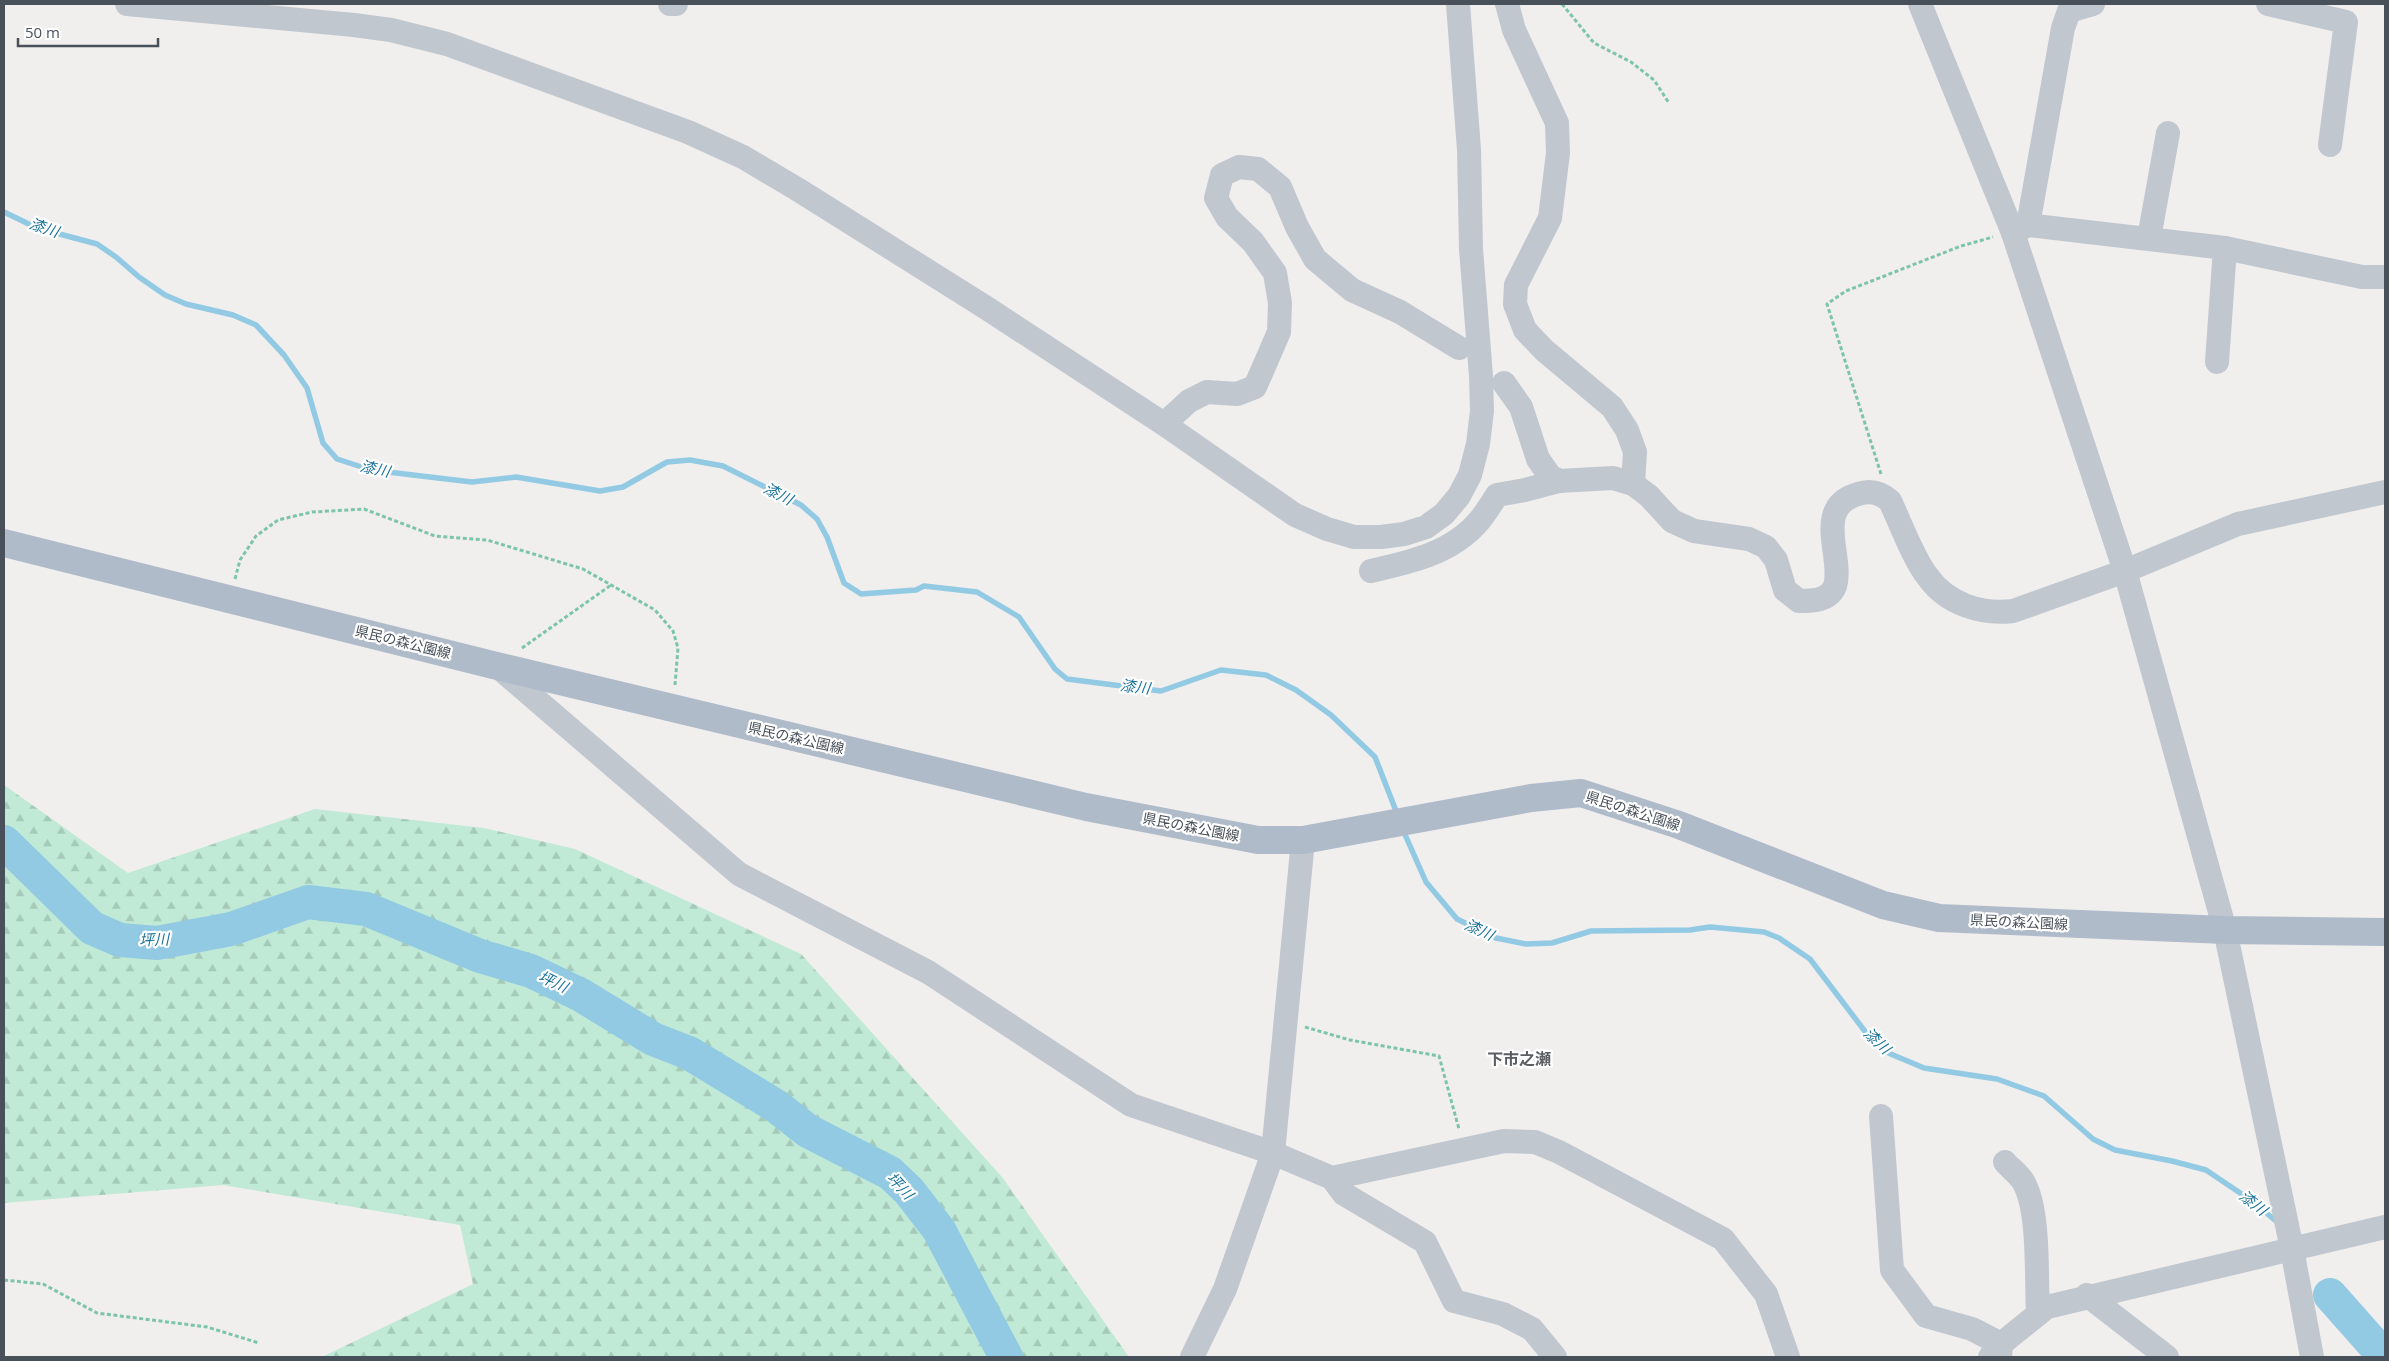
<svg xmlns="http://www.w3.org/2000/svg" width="2389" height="1361" font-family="'Open Sans','Noto Sans JP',sans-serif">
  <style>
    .forest { fill: url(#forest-firs) }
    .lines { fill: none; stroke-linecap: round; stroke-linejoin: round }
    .stream { stroke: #92cae3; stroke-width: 5.5 }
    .river { stroke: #92cae3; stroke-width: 34 }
    .path { stroke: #7cc5a8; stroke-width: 3; stroke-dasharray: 4 2.5; stroke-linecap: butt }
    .minor { stroke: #c0c7cf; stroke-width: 24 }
    .major { stroke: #b0bbca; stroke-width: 28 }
    .labels { text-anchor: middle; stroke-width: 4.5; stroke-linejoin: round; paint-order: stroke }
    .street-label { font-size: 14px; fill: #48505a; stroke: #fff }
    .water-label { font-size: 15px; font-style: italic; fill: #1a739b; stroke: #fff }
    .quarter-label { font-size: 16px; font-weight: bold; fill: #5b5e62; stroke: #fff }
  </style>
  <defs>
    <pattern id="forest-firs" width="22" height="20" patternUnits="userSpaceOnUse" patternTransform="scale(1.25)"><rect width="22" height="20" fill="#c0ead5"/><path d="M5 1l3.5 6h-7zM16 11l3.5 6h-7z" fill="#a6cab9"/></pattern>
  </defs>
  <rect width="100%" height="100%" fill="#f1eeee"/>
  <!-- forest -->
  <path class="forest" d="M4,785L128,873L315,809L484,828L575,849L801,954L1002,1177L1129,1357H322L473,1284L460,1225L223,1185L4,1203Z"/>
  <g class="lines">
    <!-- stream -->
    <g class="stream">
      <path d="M4,212L37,228L97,244L116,257L139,277L165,295L186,304L233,315L256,325L284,355L307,388L323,443L337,459L371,470L438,478L472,482L516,477L600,491L623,487L667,462L690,460L723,466L801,505L817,519L827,537L844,583L861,594L916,590L924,586L977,592L1019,617L1055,669L1067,679L1161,691L1221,670L1266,675L1296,690L1331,715L1375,757L1398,816"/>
      <path d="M1403,830L1426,882L1457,919L1496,938L1526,944L1552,943L1591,931L1690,930L1710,927L1764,932L1779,938L1810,959L1867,1034L1886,1052L1924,1068L1997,1079L2044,1096L2093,1139L2115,1150L2172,1161L2206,1170L2252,1201L2276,1221"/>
    </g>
    <!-- river -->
    <g class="river">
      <path d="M4,842L92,928L120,940L157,943L231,929L308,902L366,909L480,956L531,971L581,995L653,1039L689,1053L776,1106L808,1131L890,1173L909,1191L939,1230L1006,1357"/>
      <path d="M2330,1295L2385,1357"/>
    </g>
    <!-- path -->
    <g class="path">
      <path d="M1562,4L1594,43L1631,62L1654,80L1669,103"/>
      <path d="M1881,474L1827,304L1846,291L1961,246L1993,237"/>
      <path d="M235,579L240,560L256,536L278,520L312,512L364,509L435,536L487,540L583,569L655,610L673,631L678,648L675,685"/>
      <path d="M522,648L611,585"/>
      <path d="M1305,1027L1350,1040L1439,1056L1459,1129"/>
      <path d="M4,1280L43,1284L97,1313L207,1327L259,1343"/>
    </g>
    <!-- minor -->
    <g class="minor">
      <path d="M127,4L354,25L391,30L447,44L688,132L743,157L797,189L985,307L1164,424L1295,515L1327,529L1354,537H1381L1404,534L1426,527L1444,514L1459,496L1470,475L1478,444L1482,411L1481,376L1471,249L1469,150L1458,4"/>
      <path d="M670,4H676"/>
      <path d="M1507,4L1514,30L1557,123L1558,153L1550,218L1516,285L1515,304L1525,330L1544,350L1612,407L1627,430L1635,452L1633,484"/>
      <path d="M1920,4L2013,233L2125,571L2225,930L2292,1249L2312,1357"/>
      <path d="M2268,4L2346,22L2330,145"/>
      <path d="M2028,225L2063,28L2069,11L2093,4"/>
      <path d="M2013,233L2028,225L2225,248L2362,277H2385"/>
      <path d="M2149,238L2168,133"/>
      <path d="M2217,362L2225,248"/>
      <path d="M1504,383L1521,407L1538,459L1550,476L1559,481L1613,478L1633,484L1649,496L1672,521L1694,531L1749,539L1766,547L1776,560L1785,590L1799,601C1812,601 1829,601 1835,586C1844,558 1812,507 1858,494C1870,490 1881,493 1890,501C1900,522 1914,560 1928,577C1947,604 1982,615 2013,611L2125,571L2238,524L2385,492"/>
      <path d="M1164,424L1189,401L1207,392L1237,394L1255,387L1279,332L1280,303L1275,273L1253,242L1227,217L1216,198L1222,175L1239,167L1258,169L1280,187L1297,227L1315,259L1352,290L1400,312L1459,348"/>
      <path d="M1371,571C1411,562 1452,553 1479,521C1486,513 1491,504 1497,495L1525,490L1559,481"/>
      <path d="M497,666L739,874L928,972L1131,1105L1273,1153L1332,1178L1504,1141L1535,1142L1559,1152L1723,1239L1766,1294L1788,1357"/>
      <path d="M1881,1116L1892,1270L1926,1316L1972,1329L2001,1344L2000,1357"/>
      <path d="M2005,1162C2011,1169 2020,1175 2024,1183C2040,1212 2036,1279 2038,1314"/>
      <path d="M1332,1178L1344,1194L1425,1242L1454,1301L1503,1314L1532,1329L1555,1357"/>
      <path d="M2087,1295L2167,1357"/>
      <path d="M1192,1357L1225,1289L1273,1153L1303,840"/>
      <path d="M1990,1357L2001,1344L2047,1307L2385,1227"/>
    </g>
    <!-- major -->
    <path class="major" d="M4,543L497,666L1086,807L1258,840H1303L1531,798L1581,793L1679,825L1883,905L1939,918L2225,930L2385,932"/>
  </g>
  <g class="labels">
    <!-- street labels -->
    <g class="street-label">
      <text transform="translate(403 642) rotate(14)" y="5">県民の森公園線</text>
      <text transform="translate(796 738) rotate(13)" y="5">県民の森公園線</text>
      <text transform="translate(1633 811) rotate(18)" y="5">県民の森公園線</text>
      <text transform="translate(1191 827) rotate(11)" y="5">県民の森公園線</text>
      <text transform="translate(2019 922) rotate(3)" y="5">県民の森公園線</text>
    </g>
    <!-- water labels -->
    <g class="water-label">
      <text transform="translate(44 228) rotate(18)" y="5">漆川</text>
      <text transform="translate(375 469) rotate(12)" y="5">漆川</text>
      <text transform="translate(778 494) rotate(27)" y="5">漆川</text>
      <text transform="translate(1135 687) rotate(7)" y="5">漆川</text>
      <text transform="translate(1479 930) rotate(25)" y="5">漆川</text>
      <text transform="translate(154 940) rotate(-2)" y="5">坪川</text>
      <text transform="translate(553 982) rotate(25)" y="5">坪川</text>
      <text transform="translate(1877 1041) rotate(43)" y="5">漆川</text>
      <text transform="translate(900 1186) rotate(47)" y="5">坪川</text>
      <text transform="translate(2253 1203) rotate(38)" y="5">漆川</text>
    </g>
    <!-- quarter labels -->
    <g class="quarter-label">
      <text x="1519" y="1065">下市之瀬</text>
    </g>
  </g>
  <!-- border -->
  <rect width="2389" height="1361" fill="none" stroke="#48505a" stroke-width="10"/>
  <!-- scale -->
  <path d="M18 38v8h140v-8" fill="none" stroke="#48505a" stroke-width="2.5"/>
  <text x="25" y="38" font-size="15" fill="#48505a" stroke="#ffffff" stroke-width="4" paint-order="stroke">50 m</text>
</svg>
